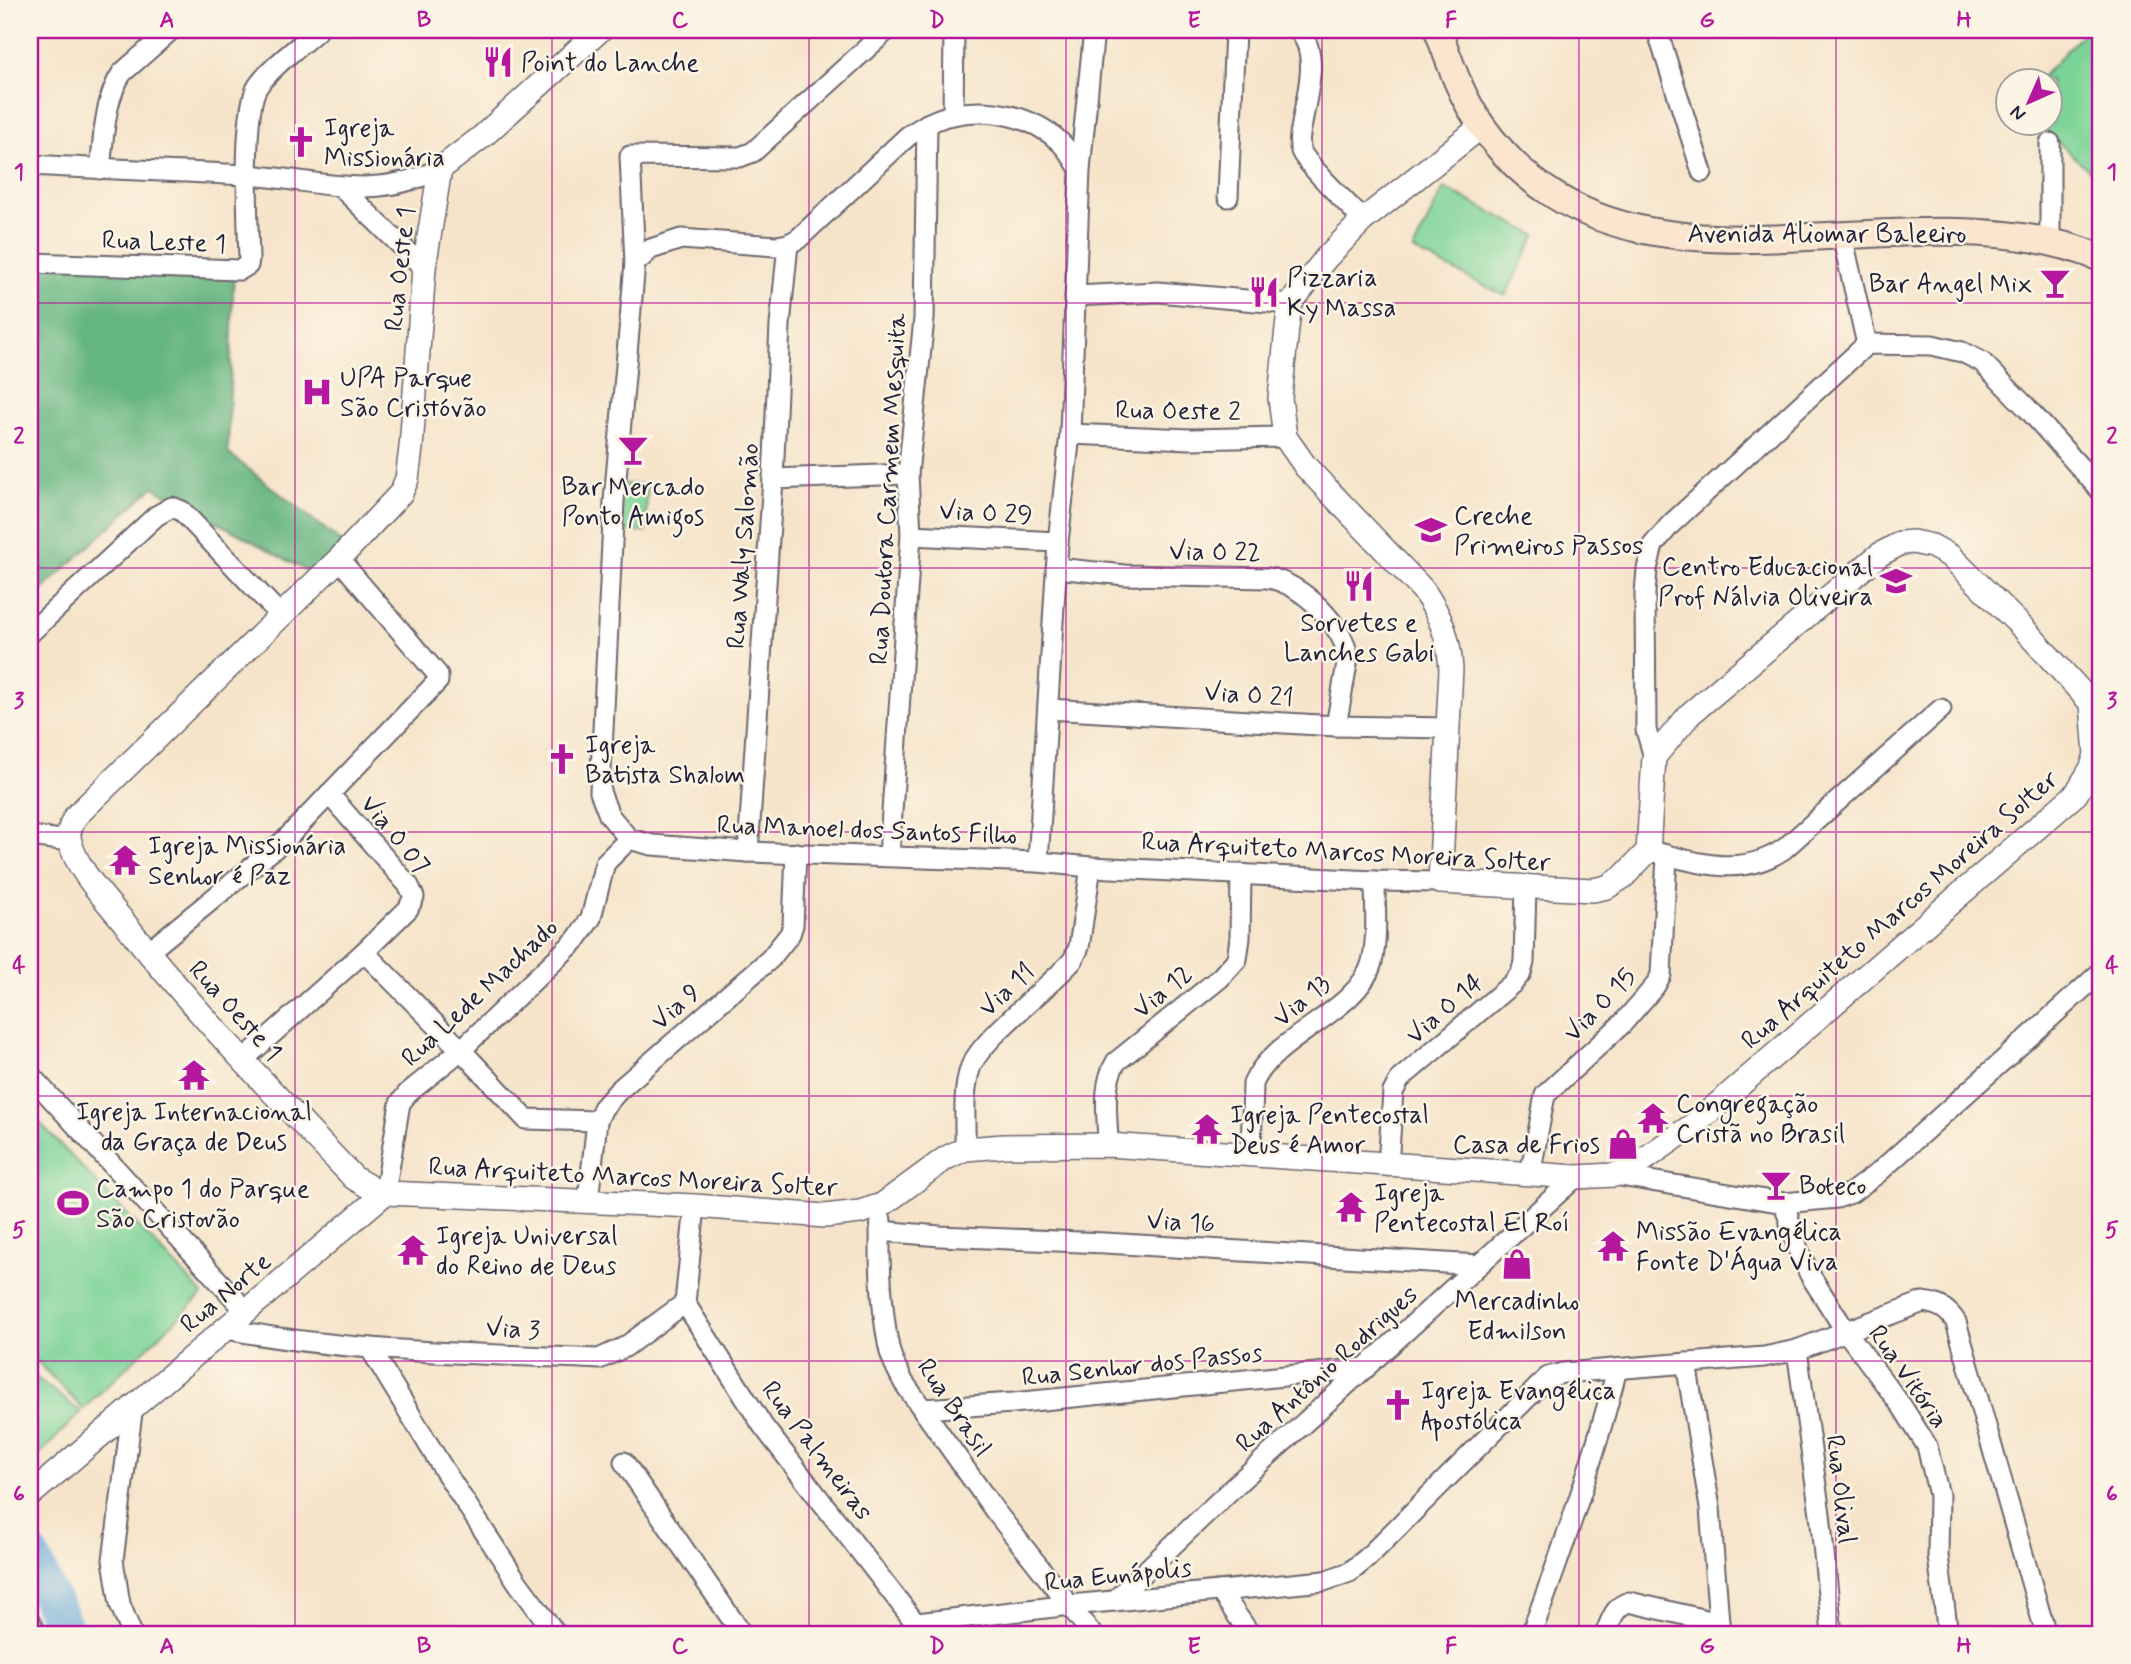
<svg xmlns="http://www.w3.org/2000/svg" width="2131" height="1664" font-family="Mynerve,sans-serif">
  <style>
    .green { fill: #7cd397; stroke: #4f7a69; stroke-width: 2 }
    .forest { fill: #65b580; stroke: #446c5e; stroke-width: 2 }
    .lines { fill: none; stroke-linecap: round; stroke-linejoin: round }
    .river { stroke: #65a7d9; stroke-width: 38 }
    .minor-casing { stroke: #6c666d; stroke-width: 23 }
    .tertiary-casing { stroke: #6c666d; stroke-width: 26 }
    .secondary-casing { stroke: #6c666d; stroke-width: 30 }
    .minor { stroke: #fff; stroke-width: 19 }
    .tertiary { stroke: #fff; stroke-width: 23 }
    .secondary { stroke: #fce5cf; stroke-width: 26 }
    .grid { fill: none; stroke: #b5179e; stroke-width: 2; stroke-opacity: 0.55 }
    .labels { text-anchor: middle; stroke-width: 5; stroke-linejoin: round; paint-order: stroke }
    .poi-label { font-size: 26px; fill: #22223b; stroke: #fcf5e5; text-anchor: start }
    .street-label { font-size: 26px; fill: #22223b; stroke: #fcf5e5 }
    .neatline { fill: none; stroke: #b5179e; stroke-width: 2.5 }
    .grid-label { font-size: 23px; text-anchor: middle; font-weight: bold; fill: #b5179e }
  </style>
  <rect width="100%" height="100%" fill="#fcf5e5"/>
  <filter id="ink" filterUnits="userSpaceOnUse"><feTurbulence type="fractalNoise" baseFrequency=".0143" numOctaves="2"/><feDisplacementMap in="SourceGraphic" scale="14" xChannelSelector="R" yChannelSelector="G"/><feConvolveMatrix kernelMatrix="1 2 1 2 8 2 1 2 1" color-interpolation-filters="sRGB"/></filter>
  <filter id="wash" filterUnits="userSpaceOnUse"><feTurbulence type="fractalNoise" baseFrequency=".00686" numOctaves="4" result="noise"/><feDisplacementMap in="SourceGraphic" scale="28" xChannelSelector="R" yChannelSelector="G"/><feGaussianBlur stdDeviation="1.57" result="paint"/><feColorMatrix in="noise" values="0 0 0 0 0 0 0 0 0 0 0 0 0 0 0 0 0 1.4 0 .05"/><feComposite in="paint" operator="in"/></filter>
  <g filter="url(#wash)">
    <rect width="100%" height="100%" fill="#f6e4ca"/>
    <!-- green -->
    <g class="green">
      <path d="M2086,30H2101V181L2037,123L2050,122V80H2039Z"/>
      <path d="M1444,188L1536,235L1505,296L1413,250Z"/>
      <path d="M620,484L647,485L646,532L619,531Z"/>
      <path d="M30,1113L203,1294L83,1409L30,1354Z"/>
      <path d="M30,1373L81,1412L38,1456L30,1440Z"/>
    </g>
    <!-- forest -->
    <path class="forest" d="M30,257L234,265L228,453L344,544L312,574L153,487L30,601Z"/>
    <g class="lines">
      <!-- river -->
      <path class="river" d="M30,1555L67,1634"/>
    </g>
  </g>
  <g filter="url(#ink)">
    <g class="lines">
      <defs>
        <g id="minor">
          <path d="M887,30L753,152L740,157L630,156L635,263L614,501L600,792L609,815L629,839L652,845L748,852L1038,862L1091,867L1375,881L1440,882"/>
          <path d="M1298,30C1321,53 1306,95 1302,124C1300,132 1298,143 1301,151C1306,164 1351,207 1363,220"/>
          <path d="M1657,30L1702,172"/>
          <path d="M953,115L954,30"/>
          <path d="M2050,143V242"/>
          <path d="M30,165C101,169 173,171 245,175C318,179 368,203 440,169"/>
          <path d="M100,169C104,137 104,100 122,73L171,30"/>
          <path d="M341,187L424,268"/>
          <path d="M1228,197L1235,30"/>
          <path d="M1842,236L1867,344"/>
          <path d="M30,263L240,270L248,265L249,259C248,225 242,110 258,86C272,66 300,46 318,30"/>
          <path d="M635,263L651,249L681,239L776,246L788,244L798,239L908,136C922,127 936,118 952,115C989,107 1033,116 1060,142C1068,149 1074,160 1080,169"/>
          <path d="M1075,296L1158,292L1290,304"/>
          <path d="M1070,434L1190,439L1285,437"/>
          <path d="M773,479L908,474"/>
          <path d="M911,535L1058,542"/>
          <path d="M1056,568L1125,575L1268,578C1300,582 1345,626 1348,658L1336,726"/>
          <path d="M30,633L156,516L172,507L182,511L281,616"/>
          <path d="M1048,709L1336,726L1448,728"/>
          <path d="M1654,757L1646,730L1645,593L1647,569L1653,545L1671,524L1867,344L1932,345L1962,352L1982,362L2028,409L2101,491"/>
          <path d="M30,836L69,841"/>
          <path d="M748,852L773,479L780,325L788,244"/>
          <path d="M1654,852C1700,863 1741,878 1784,849L1941,709"/>
          <path d="M889,856L911,535L908,474L924,319L927,124"/>
          <path d="M1038,862L1058,542L1070,434L1080,169L1094,30"/>
          <path d="M148,952L286,839L438,681V675L339,559"/>
          <path d="M364,952L461,1050L526,1119L597,1121"/>
          <path d="M243,1060L364,952L408,909L414,897L409,886L329,794"/>
          <path d="M30,1075L246,1311"/>
          <path d="M1108,1145C1108,1118 1101,1086 1116,1062L1220,978L1237,959L1240,938L1241,874"/>
          <path d="M965,1149C966,1123 962,1094 970,1069C978,1041 1051,986 1073,960L1079,947L1091,867"/>
          <path d="M1251,1153L1253,1084C1271,1037 1359,1012 1372,962C1378,937 1375,907 1375,881"/>
          <path d="M1388,1166L1393,1092L1400,1079L1513,983L1521,973L1524,962L1526,887"/>
          <path d="M1530,1175L1545,1095L1623,1023L1655,986L1661,975L1667,855"/>
          <path d="M1614,1175L1784,1203L1837,1198L1851,1193L1878,1173L2101,972"/>
          <path d="M385,1193L400,1103L408,1093L461,1050L576,940L591,918L605,863L629,839"/>
          <path d="M588,1201L597,1121L603,1108L619,1090L770,959L790,934L793,925L796,853"/>
          <path d="M1784,1203L1798,1249L1810,1275L1845,1330L1903,1408L1927,1446L1939,1495L1938,1556L1948,1634"/>
          <path d="M881,1220C878,1255 882,1318 890,1352C893,1363 899,1373 904,1383L995,1511L1092,1634"/>
          <path d="M880,1231L940,1236L1105,1243L1479,1265"/>
          <path d="M685,1303L763,1426L924,1634"/>
          <path d="M226,1329C348,1353 474,1353 599,1359L625,1347L685,1303L695,1206"/>
          <path d="M370,1348L444,1470L518,1583L556,1634"/>
          <path d="M1797,1350L1820,1514L1832,1634"/>
          <path d="M1686,1363L1710,1508L1720,1634"/>
          <path d="M923,1409L1013,1403L1366,1368"/>
          <path d="M624,1462L742,1634"/>
          <path d="M1220,1591L1250,1634"/>
          <path d="M1114,1601L1239,1482L1576,1177"/>
          <path d="M30,1622L37,1634"/>
          <path d="M917,1623L1071,1605L1324,1581L1350,1572L1367,1558L1548,1377L1563,1373L1764,1357L1797,1350L1923,1302C1938,1304 1947,1308 1956,1322L2046,1634"/>
          <path d="M132,1634L120,1604L113,1560L133,1405"/>
          <path d="M1531,1634C1564,1547 1594,1460 1617,1369"/>
          <path d="M1605,1634C1611,1621 1614,1606 1629,1602L1719,1623"/>
        </g>
        <g id="tertiary">
          <path d="M600,30L483,136L440,169L424,268L411,448L407,479L401,493L339,559L75,817C71,825 67,833 70,842C78,872 105,898 123,921C195,1012 275,1095 354,1178L373,1189L385,1193L695,1206L825,1216L860,1212L882,1205L946,1158L965,1149L1004,1146L1108,1145L1576,1177L1614,1175L1629,1170L1696,1123L2076,794L2091,769L2096,755L2092,704L2024,629L1950,556L1932,546L1913,542L1901,543L1879,555L1690,714L1654,757L1648,851L1623,877L1607,887L1593,890L1440,882L1451,669C1449,638 1441,616 1423,590L1306,467L1285,437L1280,398L1287,328L1290,304L1326,258L1363,220L1482,126"/>
          <path d="M30,1495L385,1193"/>
        </g>
        <path id="secondary" d="M1438,30C1450,63 1461,97 1482,126C1628,332 1906,176 2101,258"/>
      </defs>
      <!-- minor casing -->
      <use href="#minor" class="minor-casing"/>
      <!-- tertiary casing -->
      <use href="#tertiary" class="tertiary-casing"/>
      <!-- secondary casing -->
      <use href="#secondary" class="secondary-casing"/>
      <!-- minor -->
      <use href="#minor" class="minor"/>
      <!-- tertiary -->
      <use href="#tertiary" class="tertiary"/>
      <!-- secondary -->
      <use href="#secondary" class="secondary"/>
    </g>
  </g>
  <!-- grid -->
  <path class="grid" d="M295,30V1634M552,30V1634M809,30V1634M1066,30V1634M1322,30V1634M1579,30V1634M1836,30V1634M30,303H2101M30,568H2101M30,832H2101M30,1096H2101M30,1361H2101"/>
  <!-- icons -->
  <defs>
    <symbol id="restaurant-bare" viewBox="-9 -9 18 18"><path d="M-5-6h1v4h1v-4h1v4h1v-4h1v5L-1.5 .5V6h-2V.5L-5-1ZM5-6V6H3V1.5H1.5Q1.5-4 5-6Z" fill="#b5179e" stroke="#fcf5e5" stroke-width="2.5" paint-order="stroke"/></symbol>
    <symbol id="church-bare" viewBox="-9 -9 18 18"><path d="M-1.2-6h2.4v3.5h3.3v2.4h-3.3V6h-2.4V-.1h-3.3v-2.4h3.3Z" fill="#b5179e" stroke="#fcf5e5" stroke-width="2.5" paint-order="stroke"/></symbol>
    <symbol id="bar-bare" viewBox="-9 -9 18 18"><path d="M-6-5H6L.8 .8V4.5H3.5V6h-7V4.5H-.8V.8Z" fill="#b5179e" stroke="#fcf5e5" stroke-width="2.5" paint-order="stroke"/></symbol>
    <symbol id="hospital-bare" viewBox="-9 -9 18 18"><path d="M-5-5h3v3.5h4V-5h3V5h-3V1.5h-4V5h-3Z" fill="#b5179e" stroke="#fcf5e5" stroke-width="2.5" paint-order="stroke"/></symbol>
    <symbol id="school-bare" viewBox="-9 -9 18 18"><path d="M0-5L7-2L0 1L-7-2ZM-4 1L0 2.5L4 1V4Q0 6-4 4Z" fill="#b5179e" stroke="#fcf5e5" stroke-width="2.5" paint-order="stroke"/></symbol>
    <symbol id="temple-bare" viewBox="-9 -9 18 18"><path d="M0-6L5-2H3V0L6.5 2.5H4V6H1.5V3h-3V6H-4V2.5H-6.5L-3 0V-2H-5Z" fill="#b5179e" stroke="#fcf5e5" stroke-width="2.5" paint-order="stroke"/></symbol>
    <symbol id="shop-bare" viewBox="-9 -9 18 18"><path d="M-5-2.5h2.3a2.7 3.5 0 0 1 5.4 0H5L5.5 6h-11ZM-1.5-2.5h3a1.5 2.3 0 0 0-3 0Z" fill="#b5179e" stroke="#fcf5e5" stroke-width="2.5" paint-order="stroke"/></symbol>
    <symbol id="stadium-bare" viewBox="-9 -9 18 18"><path d="M0-5a6.5 5 0 1 0 0 10a6.5 5 0 1 0 0-10ZM-3.5-1.8h7v3.6h-7Z" fill="#b5179e" stroke="#fcf5e5" stroke-width="2.5" paint-order="stroke"/></symbol>
  </defs>
  <g fill-rule="evenodd">
    <use href="#restaurant-bare" x="476" y="40" width="44" height="44"/>
    <use href="#church-bare" x="279" y="120" width="44" height="44"/>
    <use href="#bar-bare" x="2033" y="261" width="44" height="44"/>
    <use href="#restaurant-bare" x="1242" y="270" width="44" height="44"/>
    <use href="#hospital-bare" x="295" y="370" width="44" height="44"/>
    <use href="#bar-bare" x="611" y="428" width="44" height="44"/>
    <use href="#school-bare" x="1409" y="508" width="44" height="44"/>
    <use href="#school-bare" x="1874" y="559" width="44" height="44"/>
    <use href="#restaurant-bare" x="1337" y="564" width="44" height="44"/>
    <use href="#church-bare" x="540" y="737" width="44" height="44"/>
    <use href="#temple-bare" x="103" y="838" width="44" height="44"/>
    <use href="#temple-bare" x="172" y="1053" width="44" height="44"/>
    <use href="#temple-bare" x="1631" y="1096" width="44" height="44"/>
    <use href="#temple-bare" x="1185" y="1107" width="44" height="44"/>
    <use href="#shop-bare" x="1601" y="1122" width="44" height="44"/>
    <use href="#bar-bare" x="1754" y="1163" width="44" height="44"/>
    <use href="#stadium-bare" x="51" y="1181" width="44" height="44"/>
    <use href="#temple-bare" x="1329" y="1185" width="44" height="44"/>
    <use href="#temple-bare" x="1591" y="1224" width="44" height="44"/>
    <use href="#temple-bare" x="391" y="1228" width="44" height="44"/>
    <use href="#shop-bare" x="1495" y="1242" width="44" height="44"/>
    <use href="#church-bare" x="1376" y="1383" width="44" height="44"/>
  </g>
  <g class="labels">
    <!-- poi labels -->
    <g class="poi-label">
      <text x="521" y="71">Point do Lanche</text>
      <text x="324" y="136">Igreja<tspan x="324" dy="30">Missionária</tspan></text>
      <text x="1287" y="286">Pizzaria<tspan x="1287" dy="30">Ky Massa</tspan></text>
      <text x="2032" y="292" text-anchor="end">Bar Angel Mix</text>
      <text x="340" y="386">UPA Parque<tspan x="340" dy="30">São Cristóvão</tspan></text>
      <text x="633" y="495" text-anchor="middle">Bar Mercado<tspan x="633" dy="30">Ponto Amigos</tspan></text>
      <text x="1454" y="524">Creche<tspan x="1454" dy="30">Primeiros Passos</tspan></text>
      <text x="1873" y="575" text-anchor="end">Centro Educacional<tspan x="1873" dy="30">Prof Nálvia Oliveira</tspan></text>
      <text x="1359" y="631" text-anchor="middle">Sorvetes e<tspan x="1359" dy="30">Lanches Gabi</tspan></text>
      <text x="585" y="753">Igreja<tspan x="585" dy="30">Batista Shalom</tspan></text>
      <text x="148" y="854">Igreja Missionária<tspan x="148" dy="30">Senhor é Paz</tspan></text>
      <text x="1676" y="1112">Congregação<tspan x="1676" dy="30">Cristã no Brasil</tspan></text>
      <text x="194" y="1120" text-anchor="middle">Igreja Internacional<tspan x="194" dy="30">da Graça de Deus</tspan></text>
      <text x="1230" y="1123">Igreja Pentecostal<tspan x="1230" dy="30">Deus é Amor</tspan></text>
      <text x="1600" y="1153" text-anchor="end">Casa de Frios</text>
      <text x="1799" y="1194">Boteco</text>
      <text x="96" y="1197">Campo 1 do Parque<tspan x="96" dy="30">São Cristovão</tspan></text>
      <text x="1374" y="1201">Igreja<tspan x="1374" dy="30">Pentecostal El Roí</tspan></text>
      <text x="1636" y="1240">Missão Evangélica<tspan x="1636" dy="30">Fonte D'Água Viva</tspan></text>
      <text x="436" y="1244">Igreja Universal<tspan x="436" dy="30">do Reino de Deus</tspan></text>
      <text x="1517" y="1309" text-anchor="middle">Mercadinho<tspan x="1517" dy="30">Edmilson</tspan></text>
      <text x="1421" y="1399">Igreja Evangélica<tspan x="1421" dy="30">Apostólica</tspan></text>
    </g>
    <!-- street labels -->
    <g class="street-label">
      <text x="1827" y="242">Avenida Aliomar Baleeiro</text>
      <text transform="translate(164 241) rotate(2)" y="9">Rua Leste 1</text>
      <text transform="translate(399 269) rotate(-84)" y="9">Rua Oeste 1</text>
      <text transform="translate(1178 410) rotate(1)" y="9">Rua Oeste 2</text>
      <text transform="translate(887 489) rotate(-87)" y="9">Rua Doutora Carmem Mesquita</text>
      <text transform="translate(986 512) rotate(3)" y="9">Via O 29</text>
      <text transform="translate(742 546) rotate(-86)" y="9">Rua Waly Salomão</text>
      <text transform="translate(1215 551) rotate(1)" y="9">Via O 22</text>
      <text transform="translate(1249 694) rotate(4)" y="9">Via O 21</text>
      <text transform="translate(867 829) rotate(2)" y="9">Rua Manoel dos Santos Filho</text>
      <text transform="translate(396 834) rotate(51)" y="9">Via O 07</text>
      <text transform="translate(1346 851) rotate(3)" y="9">Rua Arquiteto Marcos Moreira Solter</text>
      <text transform="translate(1899 909) rotate(-41)" y="9">Rua Arquiteto Marcos Moreira Solter</text>
      <text transform="translate(1006 989) rotate(-43)" y="9">Via 11</text>
      <text transform="translate(1162 991) rotate(-39)" y="9">Via 12</text>
      <text transform="translate(479 992) rotate(-43)" y="9">Rua Lede Machado</text>
      <text transform="translate(1301 1000) rotate(-40)" y="9">Via 13</text>
      <text transform="translate(1599 1004) rotate(-46)" y="9">Via O 15</text>
      <text transform="translate(675 1006) rotate(-41)" y="9">Via 9</text>
      <text transform="translate(1444 1008) rotate(-41)" y="9">Via O 14</text>
      <text transform="translate(236 1010) rotate(48)" y="9">Rua Oeste 1</text>
      <text transform="translate(633 1176) rotate(3)" y="9">Rua Arquiteto Marcos Moreira Solter</text>
      <text transform="translate(1181 1221) rotate(3)" y="9">Via 16</text>
      <text transform="translate(225 1292) rotate(-40)" y="9">Rua Norte</text>
      <text transform="translate(513 1328) rotate(3)" y="9">Via 3</text>
      <text transform="translate(1142 1364) rotate(-6)" y="9">Rua Senhor dos Passos</text>
      <text transform="translate(1326 1368) rotate(-42)" y="9">Rua Antônio Rodrigues</text>
      <text transform="translate(1909 1376) rotate(55)" y="9">Rua Vitória</text>
      <text transform="translate(955 1407) rotate(56)" y="9">Rua Brasil</text>
      <text transform="translate(818 1450) rotate(53)" y="9">Rua Palmeiras</text>
      <text transform="translate(1842 1489) rotate(83)" y="9">Rua Olival</text>
      <text transform="translate(1118 1574) rotate(-6)" y="9">Rua Eunápolis</text>
    </g>
  </g>
  <!-- margin -->
  <rect width="2131" height="1664" fill="none" stroke="#fcf5e5" stroke-width="77"/>
  <!-- north arrow -->
  <g transform="translate(2029 102) rotate(225)"><circle r="33" fill="#fcf5e5" stroke="#a5a1a1" stroke-width="2"/>
  <path d="M0-5L12 26L0 18L-12 26Z" fill="#b5179e"/>
  <text y="-10" font-size="19" font-weight="bold" text-anchor="middle" fill="#22223b">N</text>
  </g>
  <rect x="38" y="38" width="2054" height="1588" class="neatline"/>
  <g class="grid-label">
    <text x="167" y="27">A</text>
    <text x="424" y="27">B</text>
    <text x="680" y="27">C</text>
    <text x="937" y="27">D</text>
    <text x="1194" y="27">E</text>
    <text x="1451" y="27">F</text>
    <text x="1707" y="27">G</text>
    <text x="1964" y="27">H</text>
    <text x="19" y="179">1</text>
    <text x="2112" y="179">1</text>
    <text x="19" y="443">2</text>
    <text x="2112" y="443">2</text>
    <text x="19" y="708">3</text>
    <text x="2112" y="708">3</text>
    <text x="19" y="972">4</text>
    <text x="2112" y="972">4</text>
    <text x="19" y="1237">5</text>
    <text x="2112" y="1237">5</text>
    <text x="19" y="1501">6</text>
    <text x="2112" y="1501">6</text>
    <text x="167" y="1653">A</text>
    <text x="424" y="1653">B</text>
    <text x="680" y="1653">C</text>
    <text x="937" y="1653">D</text>
    <text x="1194" y="1653">E</text>
    <text x="1451" y="1653">F</text>
    <text x="1707" y="1653">G</text>
    <text x="1964" y="1653">H</text>
  </g>
</svg>
